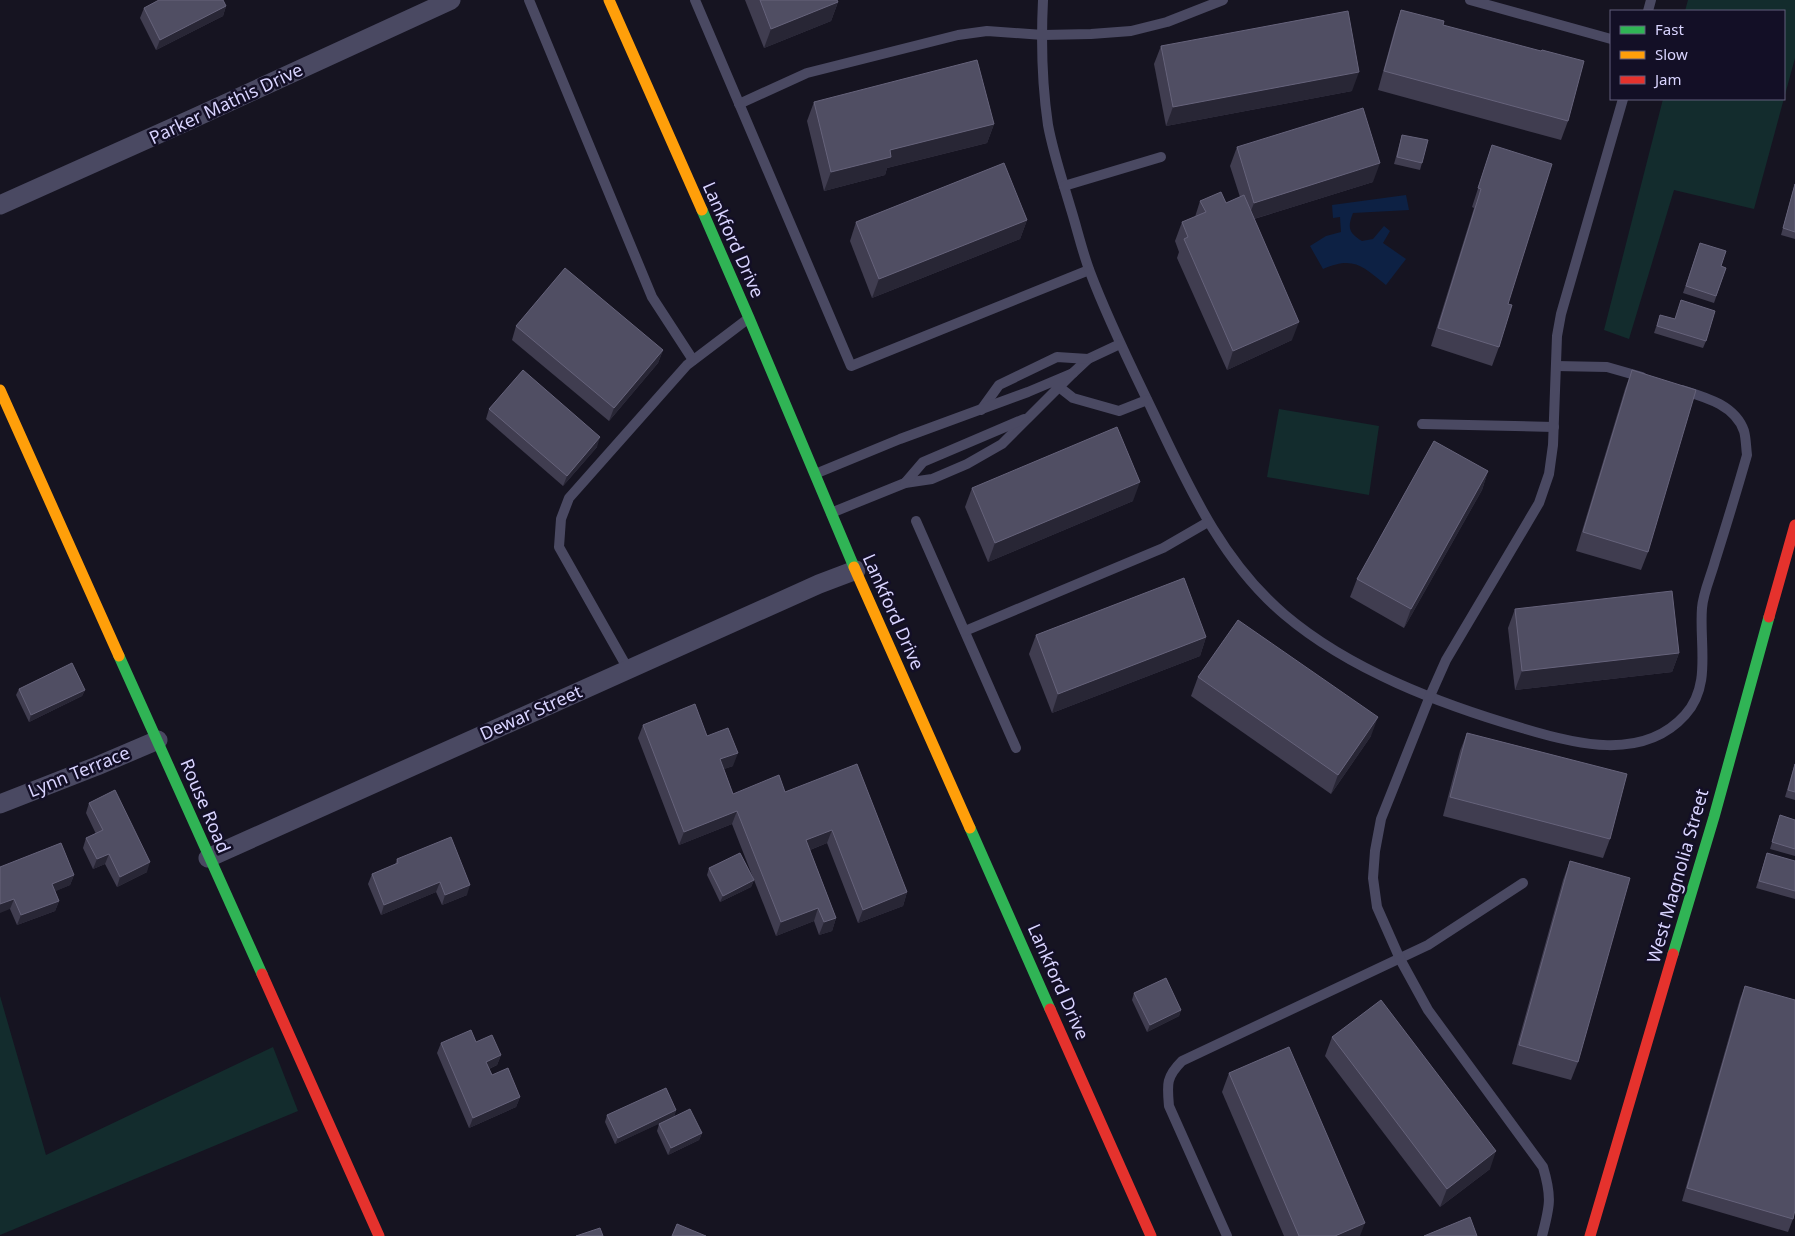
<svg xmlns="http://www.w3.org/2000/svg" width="1795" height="1236" font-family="'Noto Sans',sans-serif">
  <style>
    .green { fill: #132c2d }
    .water { fill: #0d2144 }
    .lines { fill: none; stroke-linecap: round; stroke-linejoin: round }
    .lane { stroke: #4a4962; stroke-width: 10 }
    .street { stroke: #4a4962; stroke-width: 19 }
    .fast { stroke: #30b455; stroke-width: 11 }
    .slow { stroke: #ff9f0a; stroke-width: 11 }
    .jam { stroke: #e5322d; stroke-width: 11 }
    .wall { fill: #403d50 }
    .shaded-wall { fill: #282635 }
    .building { fill: #504e63; stroke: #66637b }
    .labels { text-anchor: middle; stroke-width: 5; stroke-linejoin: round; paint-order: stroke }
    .street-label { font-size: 18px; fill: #d9d4ff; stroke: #130f26 }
  </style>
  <rect width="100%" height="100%" fill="#161421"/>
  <!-- green -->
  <g class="green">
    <path d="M1688,0H1795V58L1754,209L1674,190L1629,339L1604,330L1663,99H1784V11H1685Z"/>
    <path d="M1279,409L1379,426L1369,495L1267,477Z"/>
    <path d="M0,996L46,1155L273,1047L298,1111L0,1235Z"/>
  </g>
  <!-- water -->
  <path class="water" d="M1406,195L1409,210L1353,213C1347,228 1349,233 1362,241L1373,239L1384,226L1390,231L1383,243L1406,259L1386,285C1362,266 1354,256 1323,269L1310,246L1326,236L1341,232L1340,217L1333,218L1332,205Z"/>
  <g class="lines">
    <!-- lane -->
    <g class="lane">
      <path d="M529,0L652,297L693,360"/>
      <path d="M695,0L851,366L1089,270"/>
      <path d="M1043,0C1041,41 1042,84 1048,125C1053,152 1062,179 1070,206C1077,228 1082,251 1090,272C1108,320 1131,366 1153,412C1188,485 1221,561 1285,615C1350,670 1440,704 1522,728C1574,744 1643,762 1685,715C1712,686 1699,644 1702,608C1703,593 1711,576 1715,561C1726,526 1737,490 1747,455C1746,447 1746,438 1744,431C1735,405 1705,397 1682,390"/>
      <path d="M1470,0L1611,39"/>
      <path d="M1648,11L1651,0"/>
      <path d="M739,104L807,73L958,35L987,31L1043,35L1091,34L1131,31L1167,22L1223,0"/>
      <path d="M1064,186L1161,157"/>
      <path d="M1556,366L1607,367L1642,377"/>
      <path d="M1073,373L1088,359L1120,344"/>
      <path d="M1059,387L1073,398L1119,411L1147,400"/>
      <path d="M981,410L999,385L1057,357L1088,359"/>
      <path d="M1422,424L1554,427"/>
      <path d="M815,474L900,439L1028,392L1073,373L1002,444L967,464L932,479L905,483L831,513"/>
      <path d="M905,483L923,462L1024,419"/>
      <path d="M916,521L1016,748"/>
      <path d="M965,631L1163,548L1208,522"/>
      <path d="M628,669L559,547L561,519L569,498L687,365L749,318"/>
      <path d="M1227,1236L1169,1106C1167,1084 1166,1077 1182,1061L1428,945L1523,883"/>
      <path d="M1542,1236C1550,1206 1552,1197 1543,1167L1428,1010L1400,959L1377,907L1373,878L1375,851L1381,819L1430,696L1446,660L1539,503L1549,474L1553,445L1557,336L1561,314L1623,99"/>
    </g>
    <!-- street -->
    <g class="street">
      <path d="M0,205L192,119L451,0"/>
      <path d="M0,804L97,766L158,740"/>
      <path d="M208,858L819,584L856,570"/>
    </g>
    <!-- fast -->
    <g class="fast">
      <path d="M702,210L749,318L854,567"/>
      <path d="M119,656L262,974"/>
      <path d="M970,828L1050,1009"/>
      <path d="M1673,954L1714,817L1769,617"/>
    </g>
    <!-- slow -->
    <g class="slow">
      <path d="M609,0L702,210"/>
      <path d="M0,390L119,656"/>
      <path d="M854,567L970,828"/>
    </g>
    <!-- jam -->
    <g class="jam">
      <path d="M1769,617L1795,525"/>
      <path d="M262,974L379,1236"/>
      <path d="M1050,1009L1151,1236"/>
      <path d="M1590,1236L1673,954"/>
    </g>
  </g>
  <!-- wall -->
  <g class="wall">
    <path d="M745,0H837L838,2L831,21L764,48Z"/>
    <path d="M226,6L223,16L156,50L140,18L144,8Z"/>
    <path d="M1401,10L1443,25L1568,121L1561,140L1378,90L1395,28Z"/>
    <path d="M1161,46L1352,91L1166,126L1154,64Z"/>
    <path d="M814,102L994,124L987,143L887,168L885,175L824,191L807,121Z"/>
    <path d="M1402,135L1422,163L1420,170L1394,164Z"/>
    <path d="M1492,145L1508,304L1499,347L1492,366L1431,346L1474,208L1472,207Z"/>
    <path d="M1237,147L1373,182L1254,219L1292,340L1227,370L1177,258L1179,252L1175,241L1182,222L1195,217L1200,201L1226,203L1240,197L1230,166Z"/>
    <path d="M1795,183V239L1781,235Z"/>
    <path d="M1027,220L1020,239L872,298L850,241L856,222Z"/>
    <path d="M1700,243L1721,266L1726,268L1714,303L1683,293Z"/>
    <path d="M1660,315L1675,319L1706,341L1703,348L1654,333Z"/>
    <path d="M516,326L663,350L658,363L609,421L512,340Z"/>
    <path d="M1632,370L1648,552L1641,570L1576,551L1625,389Z"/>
    <path d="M489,409L597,447L563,486L486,419Z"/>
    <path d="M1488,471L1482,490L1404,628L1350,597L1357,579Z"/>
    <path d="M972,488L1133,501L988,562L965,507Z"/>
    <path d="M1515,609L1679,653L1672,672L1515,690L1508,628Z"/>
    <path d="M1036,635L1206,637L1200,656L1052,713L1029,654Z"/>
    <path d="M1198,677L1371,736L1331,794L1191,696Z"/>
    <path d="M19,689L85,690L82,696L29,722L16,695Z"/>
    <path d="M643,725L707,736L733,766L724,769L733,794L785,792L907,892L903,906L858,923L827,843L810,850L836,918L832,931L819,935L814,921L776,936L732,824L679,845L638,738Z"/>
    <path d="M1467,733L1610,839L1603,858L1443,816L1460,751Z"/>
    <path d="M1795,763V800L1785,797Z"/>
    <path d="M89,803L147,872L117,887L105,864L93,869L83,848L86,838L96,834L86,813Z"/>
    <path d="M1780,815L1795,820V856L1770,849Z"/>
    <path d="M1767,853L1795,861V899L1756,888Z"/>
    <path d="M397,859L467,895L442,905L436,892L381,915L368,884L372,874L395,865Z"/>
    <path d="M1570,861L1578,1062L1571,1080L1512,1064L1563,880Z"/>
    <path d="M0,867L74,875L70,885L55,891L59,901L55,911L17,925L10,909Z"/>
    <path d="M709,868L754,880L751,887L720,902L707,875Z"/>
    <path d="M1745,986L1793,1219L1788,1232L1682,1201L1740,999Z"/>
    <path d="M1134,993L1181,1010L1179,1016L1147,1032L1132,1000Z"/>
    <path d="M1332,1037L1490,1169L1440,1207L1325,1056Z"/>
    <path d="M476,1042L501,1055L497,1065L489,1069L492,1075L520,1097L516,1107L469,1128L437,1053L441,1043Z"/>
    <path d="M1229,1073L1360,1236H1284L1222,1092Z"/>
    <path d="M676,1110L674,1117L702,1133L699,1140L668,1155L657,1131L659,1124L662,1122L615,1144L605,1122L607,1115Z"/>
  </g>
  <!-- shaded-wall -->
  <g class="shaded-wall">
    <path d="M838,2L831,21L764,48L771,29Z"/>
    <path d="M226,6L223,16L156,50L160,40Z"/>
    <path d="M1359,72L1352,91L1166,126L1173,107Z"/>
    <path d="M994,124L987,143L887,168L885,175L824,191L831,172L890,150Z"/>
    <path d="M1380,163L1373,182L1247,221L1254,203Z"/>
    <path d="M1027,220L1020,239L872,298L879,279Z"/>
    <path d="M1299,322L1292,340L1227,370L1233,351Z"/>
    <path d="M663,350L658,363L609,421L614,408Z"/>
    <path d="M600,437L597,447L563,486L567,476Z"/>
    <path d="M1488,471L1482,490L1404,628L1411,609Z"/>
    <path d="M1140,482L1133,501L988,562L995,543Z"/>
    <path d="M1206,637L1200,656L1052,713L1058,694Z"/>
    <path d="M1679,653L1672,672L1515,690L1522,671Z"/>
    <path d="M85,690L82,696L29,722L31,715Z"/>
    <path d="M1378,717L1371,736L1331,794L1338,775Z"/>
    <path d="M738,753L733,766L715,772L720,759Z"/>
    <path d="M737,811L732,824L679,845L684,832Z"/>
    <path d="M832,830L827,843L802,853L806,840Z"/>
    <path d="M109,854L105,864L93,869L97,859Z"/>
    <path d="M150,862L147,872L117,887L120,877Z"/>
    <path d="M74,875L70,885L49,894L52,884Z"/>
    <path d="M754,880L751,887L720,902L723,896Z"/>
    <path d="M440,882L436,892L381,915L384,905Z"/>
    <path d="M470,885L467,895L442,905L445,895Z"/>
    <path d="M907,892L903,906L858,923L863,910Z"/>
    <path d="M14,899L10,909L0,913V904Z"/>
    <path d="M59,901L55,911L17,925L21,915Z"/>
    <path d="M818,908L814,921L776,936L781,922Z"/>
    <path d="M836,918L832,931L819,935L824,922Z"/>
    <path d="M1181,1010L1179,1016L1147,1032L1150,1025Z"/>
    <path d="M501,1055L497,1065L482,1072L486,1062Z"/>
    <path d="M520,1097L516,1107L469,1128L473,1118Z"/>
    <path d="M676,1110L674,1117L615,1144L618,1138Z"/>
    <path d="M702,1133L699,1140L668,1155L671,1148Z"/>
    <path d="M1496,1151L1490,1169L1440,1207L1447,1189Z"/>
    <path d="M1365,1223L1360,1236H1335Z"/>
  </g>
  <!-- building -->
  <g class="building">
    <path d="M159,0H223L226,6L160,40L144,8Z"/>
    <path d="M760,0H837L838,2L771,29Z"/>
    <path d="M1401,10L1444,21L1443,25L1541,51L1542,50L1584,61L1568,121L1384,71Z"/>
    <path d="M1348,11L1359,72L1173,107L1161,46Z"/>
    <path d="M977,60L994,124L890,150L891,157L831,172L814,102Z"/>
    <path d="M1363,108L1380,163L1254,203L1237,147Z"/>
    <path d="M1402,135L1428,140L1422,163L1397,157Z"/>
    <path d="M1492,145L1552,164L1508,304L1512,305L1499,347L1438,328L1481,189L1478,188Z"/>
    <path d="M1004,163L1027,220L879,279L856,222Z"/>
    <path d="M1795,184V232L1783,228Z"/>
    <path d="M1221,192L1226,203L1244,195L1299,322L1233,351L1184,239L1188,237L1182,222L1206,212L1200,201Z"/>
    <path d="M1700,243L1726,251L1721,266L1726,268L1716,296L1686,286Z"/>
    <path d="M565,268L663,350L614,408L516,326Z"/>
    <path d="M1681,300L1715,311L1706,341L1657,326L1660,315L1675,319Z"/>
    <path d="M523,370L600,437L567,476L489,409Z"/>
    <path d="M1632,370L1696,390L1648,552L1583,532Z"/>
    <path d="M1117,427L1140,482L995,543L972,488Z"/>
    <path d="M1434,441L1488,471L1411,609L1357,579Z"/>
    <path d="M1184,578L1206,637L1058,694L1036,635Z"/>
    <path d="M1672,591L1679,653L1522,671L1515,609Z"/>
    <path d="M1238,620L1378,717L1338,775L1198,677Z"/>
    <path d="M72,663L85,690L31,715L19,689Z"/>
    <path d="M695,704L707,736L728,728L738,753L720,759L733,794L779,775L785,792L857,764L907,892L863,910L832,830L806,840L836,918L824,922L818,908L781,922L737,811L684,832L643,725Z"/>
    <path d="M1467,733L1627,774L1610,839L1450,797Z"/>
    <path d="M1795,764V792L1788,790Z"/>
    <path d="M115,790L150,862L120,877L109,854L97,859L86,838L103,830L89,803Z"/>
    <path d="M1780,815L1795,820V849L1772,842Z"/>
    <path d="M451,837L470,885L445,895L440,882L384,905L372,874L398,863L397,859Z"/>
    <path d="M61,843L74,875L52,884L59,901L21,915L14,899L0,904V867Z"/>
    <path d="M740,853L754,880L723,896L709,868Z"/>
    <path d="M1767,853L1795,861V891L1759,881Z"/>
    <path d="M1570,861L1630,878L1578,1062L1519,1045Z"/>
    <path d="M1166,978L1181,1010L1150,1025L1134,993Z"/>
    <path d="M1745,986L1795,1000V1210L1793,1219L1687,1188Z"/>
    <path d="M1381,1000L1496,1151L1447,1189L1332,1037Z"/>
    <path d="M471,1030L476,1042L492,1035L501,1055L486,1062L492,1075L508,1068L520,1097L473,1118L441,1043Z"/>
    <path d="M1289,1047L1365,1223L1335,1236H1299L1229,1073Z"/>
    <path d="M666,1088L676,1110L618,1138L607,1115Z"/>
    <path d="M690,1109L702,1133L671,1148L659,1124Z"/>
    <path d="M1470,1217L1477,1236H1424Z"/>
    <path d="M677,1224L706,1236H672Z"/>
    <path d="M600,1228L603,1236H576Z"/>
  </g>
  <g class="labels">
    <!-- street labels -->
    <g class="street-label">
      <text transform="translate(226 104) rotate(-25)" y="6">Parker Mathis Drive</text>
      <text transform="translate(733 240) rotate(66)" y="6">Lankford Drive</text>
      <text transform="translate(893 612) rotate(66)" y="6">Lankford Drive</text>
      <text transform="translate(531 713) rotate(-24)" y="6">Dewar Street</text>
      <text transform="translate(79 772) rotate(-22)" y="6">Lynn Terrace</text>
      <text transform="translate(205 806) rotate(67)" y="6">Rouse Road</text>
      <text transform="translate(1678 876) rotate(-74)" y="6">West Magnolia Street</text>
      <text transform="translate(1058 982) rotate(66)" y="6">Lankford Drive</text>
    </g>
  </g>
  <!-- legend -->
  <rect x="1610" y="10" width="175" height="90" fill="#130f26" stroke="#625e7d"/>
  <rect x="1620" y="26" width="25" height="8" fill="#30b455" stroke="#625e7d"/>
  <text x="1655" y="35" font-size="15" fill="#d9d4ff">Fast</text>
  <rect x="1620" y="51" width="25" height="8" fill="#ff9f0a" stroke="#625e7d"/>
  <text x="1655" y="60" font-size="15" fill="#d9d4ff">Slow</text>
  <rect x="1620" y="76" width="25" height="8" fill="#e5322d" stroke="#625e7d"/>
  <text x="1655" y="85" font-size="15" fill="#d9d4ff">Jam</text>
</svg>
